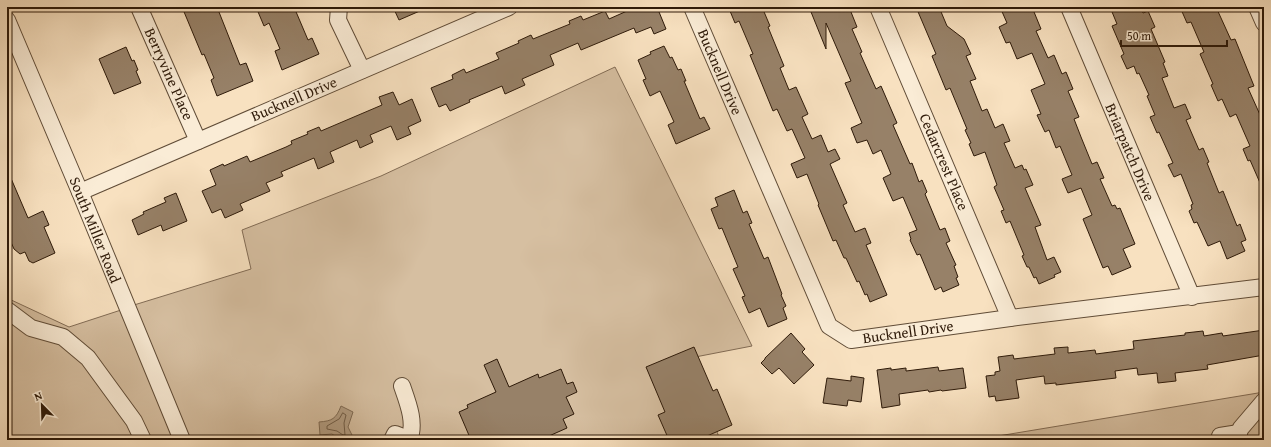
<svg xmlns="http://www.w3.org/2000/svg" width="1271" height="447" font-family="'Gentium Book Plus',serif">
  <style>
    .green { fill: #d6bfa1; stroke: #826c55 }
    .water { fill: #b39d82; stroke: #7e6952 }
    .lines { fill: none; stroke-linecap: round; stroke-linejoin: round }
    .shore { stroke: #705c46; stroke-width: 1 }
    .building { fill: #978168; stroke: #2e1a09 }
    .minor-casing { stroke: #604c37; stroke-width: 18 }
    .minor { stroke: #faecd6; stroke-width: 16 }
    .labels { text-anchor: middle; stroke-width: 3; stroke-linejoin: round; paint-order: stroke }
    .street-label { font-size: 15px; fill: #2e1a09; stroke: #faecd6 }
  </style>
  <rect width="100%" height="100%" fill="#f8e1c0"/>
  <filter id="stains"><feTurbulence type="fractalNoise" baseFrequency=".005" numOctaves="4"/><feColorMatrix values="0 0 0 0 .2 0 0 0 0 .09 0 0 0 0 .02 0 0 0 .5 -.17"/></filter>
  <radialGradient id="worn" r=".72"><stop offset=".6" stop-color="#630" stop-opacity="0"/><stop offset="1" stop-color="#630" stop-opacity=".3"/></radialGradient>
  <!-- green -->
  <g class="green">
    <path d="M615,67L752,346L690,358L720,440H190L134,305L251,269L242,230L381,176Z"/>
    <path d="M7,298L69,327L121,310L174,440H7Z"/>
    <path d="M1264,392V440H974Z"/>
  </g>
  <!-- water -->
  <path class="water" d="M341,406L353,412L348,427L354,439L341,440L332,434L320,435L319,422C332,421 336,419 341,406Z"/>
  <g class="lines">
    <!-- shore -->
    <path class="shore" d="M343,413L346,415L344,423L345,435H343L337,431L327,429V426L339,419Z"/>
  </g>
  <!-- building -->
  <g class="building">
    <path d="M182,7H217L240,65L246,63L253,81L217,96L211,80L214,78L204,54L202,55Z"/>
    <path d="M256,7H294L308,40L312,38L319,54L282,70L275,51L280,49L269,23L264,26Z"/>
    <path d="M393,7H429L399,20Z"/>
    <path d="M636,7H657L666,29L654,34L651,27L636,33L634,28L581,50L578,43L550,55L554,65L522,79L525,85L505,94L502,86L469,100L470,102L450,111L446,104L439,107L431,88L453,79L452,75L464,69L466,73L499,59L496,53L519,43L518,41L531,35L533,39L570,24L569,21L581,16L583,20L605,11L609,19Z"/>
    <path d="M740,7H762L770,26L768,27L784,66L780,68L789,90L796,87L808,114L802,117L812,139L821,135L828,152L835,149L840,159L830,164L847,203L843,205L855,232L865,228L871,243L866,245L887,295L870,302L867,294L865,295L859,281L857,282L846,258H844L836,240L833,241L818,205L819,204L807,174L797,178L791,164L805,158L792,129L787,131L777,109L773,111L750,55L753,54L739,21L735,23L730,11Z"/>
    <path d="M809,7H849L857,27L852,29L862,52L860,53L876,89L881,86L897,123L893,125L910,164L912,163L919,182L922,180L927,192L925,194L940,230L945,228L950,241L946,243L956,265L954,266L958,277L956,278L959,285L943,292L941,287L935,290L920,254L917,255L910,240L911,239L909,233L917,230L903,197L893,201L883,178L891,174L881,150L873,154L867,140L857,143L851,128L862,123L845,83L851,81L826,23V49Z"/>
    <path d="M916,7H939L947,26L964,39L971,54L966,56L976,79L970,81L982,111L987,109L995,128L1003,124L1010,141L1004,143L1015,168L1022,165L1024,170L1026,169L1033,185L1025,188L1041,225L1035,227L1047,260L1054,257L1061,272L1054,275L1055,277L1039,284L1036,277L1034,278L1029,267H1027L1022,256L1024,255L1010,221L1006,223L1001,211L1004,210L994,187L997,185L985,152L974,156L969,144L971,143L965,130L967,129L950,88L946,90L932,56L936,54Z"/>
    <path d="M1000,7H1032L1041,29L1036,31L1048,58L1054,55L1062,74L1066,72L1073,89L1068,91L1079,117L1074,119L1081,137L1092,164L1097,162L1104,178L1100,179L1112,206L1115,205L1117,209L1120,208L1135,244L1123,249L1131,267L1112,275L1108,266L1103,268L1083,219L1092,215L1081,188L1068,193L1062,179L1072,175L1060,146L1056,148L1049,130L1045,132L1037,115L1041,114L1031,90L1045,84L1032,53L1017,59L1010,42L1006,43L999,27L1007,23Z"/>
    <path d="M1110,7H1140L1143,13L1148,11L1155,27L1151,29L1165,62L1163,63L1168,76L1162,78L1174,108L1185,104L1191,118L1186,120L1199,150L1203,148L1209,162L1207,163L1219,193L1223,191L1237,226L1240,224L1246,240L1241,242L1245,251L1227,259L1220,241L1208,246L1197,222L1194,223L1189,211L1192,209L1191,205L1193,204L1181,174L1174,177L1168,165L1173,163L1159,132L1157,133L1150,117L1155,115L1147,96L1149,95L1139,73L1137,74L1134,66L1127,69L1121,56L1124,54L1112,26L1117,24Z"/>
    <path d="M1180,7H1216L1231,40L1235,39L1254,86L1248,88L1261,117L1264,116V192L1250,160L1248,161L1243,149L1250,146L1236,114L1230,117L1222,99L1218,101L1211,85L1213,84L1200,54L1204,52L1191,22L1187,23Z"/>
    <path d="M664,46L670,58L672,57L678,70L681,69L686,81H684L700,119L704,117L710,129L676,144L668,125L674,122L660,91L650,96L643,80L646,79L638,60L651,54L650,52Z"/>
    <path d="M126,47L132,61L134,60L138,70L136,71L141,83L114,94L99,59Z"/>
    <path d="M393,92L399,105L412,99L421,121L408,127L411,134L397,140L391,126L370,135L373,142L360,148L357,140L330,152L334,162L318,169L314,158L281,172L283,176L266,183L270,191L240,204L243,210L225,218L221,209L212,213L202,191L216,185L210,170L223,164L224,166L247,156L250,162L286,147L292,144L291,141L308,134L307,132L319,127L321,131L382,105L379,97Z"/>
    <path d="M7,169L28,218L43,211L49,225L44,227L55,253L33,263L29,261L25,252L20,254L14,249L10,240L7,241Z"/>
    <path d="M734,190L743,213L747,211L752,223L749,224L764,259L768,257L782,294L781,295L786,306L783,308L787,319L768,327L760,308L749,313L742,297L745,296L733,269L738,267L722,228L719,229L711,209L718,206L715,198Z"/>
    <path d="M176,193L187,221L163,231L161,225L138,235L132,220L144,214L143,212L166,202L164,198Z"/>
    <path d="M1264,330V355L1207,365L1208,369L1175,373L1176,381L1158,383L1157,373L1138,375L1137,368L1115,371L1116,378L1056,385V383L1045,384L1044,376L1016,380L1019,398L996,401L995,396L989,397L986,376L995,375V372L1000,371L998,357L1013,355L1014,359L1055,354L1054,348L1068,347V353L1095,350L1096,354L1134,349L1133,341L1185,335V333L1203,331L1204,336L1222,333L1223,336Z"/>
    <path d="M791,333L805,349L802,352L814,365L794,384L779,368L772,374L761,363L765,359V358Z"/>
    <path d="M694,347L713,391L717,389L732,425L698,440H669L658,415L665,412L646,367Z"/>
    <path d="M497,359L509,387L538,374L539,378L561,369L567,384L573,382L577,392L566,397L574,414L563,419L567,428L540,440H471L459,412L468,408L467,405L496,392L484,365Z"/>
    <path d="M938,367L939,371L963,368L966,388L942,391L941,390L929,392L928,390L899,394L900,405L882,408L877,370L891,368V370L906,368V371Z"/>
    <path d="M851,376L864,378L861,402L848,400L847,406L823,403L827,378L851,381Z"/>
  </g>
  <g class="lines">
    <defs>
      <g id="minor">
        <path d="M139,7L198,141"/>
        <path d="M339,7L338,20L362,70"/>
        <path d="M692,7L829,326L851,340L1010,318L1264,287"/>
        <path d="M878,7L1010,318"/>
        <path d="M1069,7L1192,297"/>
        <path d="M1257,7L1264,23"/>
        <path d="M7,20L80,192L182,440"/>
        <path d="M80,192L509,7"/>
        <path d="M7,310L31,328L63,337L88,358L134,421L143,440"/>
        <path d="M402,386C408,403 416,423 409,440"/>
        <path d="M1220,436L1239,433"/>
        <path d="M392,440L395,434L411,440"/>
        <path d="M1235,440L1241,428L1264,401"/>
      </g>
    </defs>
    <!-- minor casing -->
    <use href="#minor" class="minor-casing"/>
    <!-- minor -->
    <use href="#minor" class="minor"/>
  </g>
  <g class="labels">
    <!-- street labels -->
    <g class="street-label">
      <text transform="translate(720 72) rotate(67)" y="5">Bucknell Drive</text>
      <text transform="translate(169 74) rotate(66)" y="5">Berryvine Place</text>
      <text transform="translate(294 99) rotate(-23)" y="5">Bucknell Drive</text>
      <text transform="translate(1130 152) rotate(67)" y="5">Briarpatch Drive</text>
      <text transform="translate(944 162) rotate(67)" y="5">Cedarcrest Place</text>
      <text transform="translate(95 230) rotate(68)" y="5">South Miller Road</text>
      <text transform="translate(908 332) rotate(-8)" y="5">Bucknell Drive</text>
    </g>
  </g>
  <!-- margin -->
  <rect width="1271" height="447" fill="none" stroke="#f8e1c0" stroke-width="24"/>
  <rect x="8" y="8" width="1255" height="431" fill="none" stroke="#2e1a09" stroke-width="2"/>
  <rect x="12" y="12" width="1247" height="423" fill="none" stroke="#2e1a09"/>
  <!-- north arrow -->
  <g transform="translate(42 405) rotate(337)" stroke="#faecd6" stroke-width="3" paint-order="stroke">
  <path d="M0-3L7 15L0 10L-7 15Z" fill="#2e1a09"/>
  <text y="-6" font-size="11" font-weight="bold" text-anchor="middle" fill="#2e1a09">N</text>
  </g>
  <!-- scale -->
  <path d="M1121 40v6h106v-6" fill="none" stroke="#2e1a09" stroke-width="2"/>
  <text x="1127" y="40" font-size="12" fill="#2e1a09" stroke="#faecd6" stroke-width="3" paint-order="stroke">50 m</text>
  <rect width="100%" height="100%" filter="url(#stains)"/>
  <rect width="100%" height="100%" fill="url(#worn)"/>
</svg>
